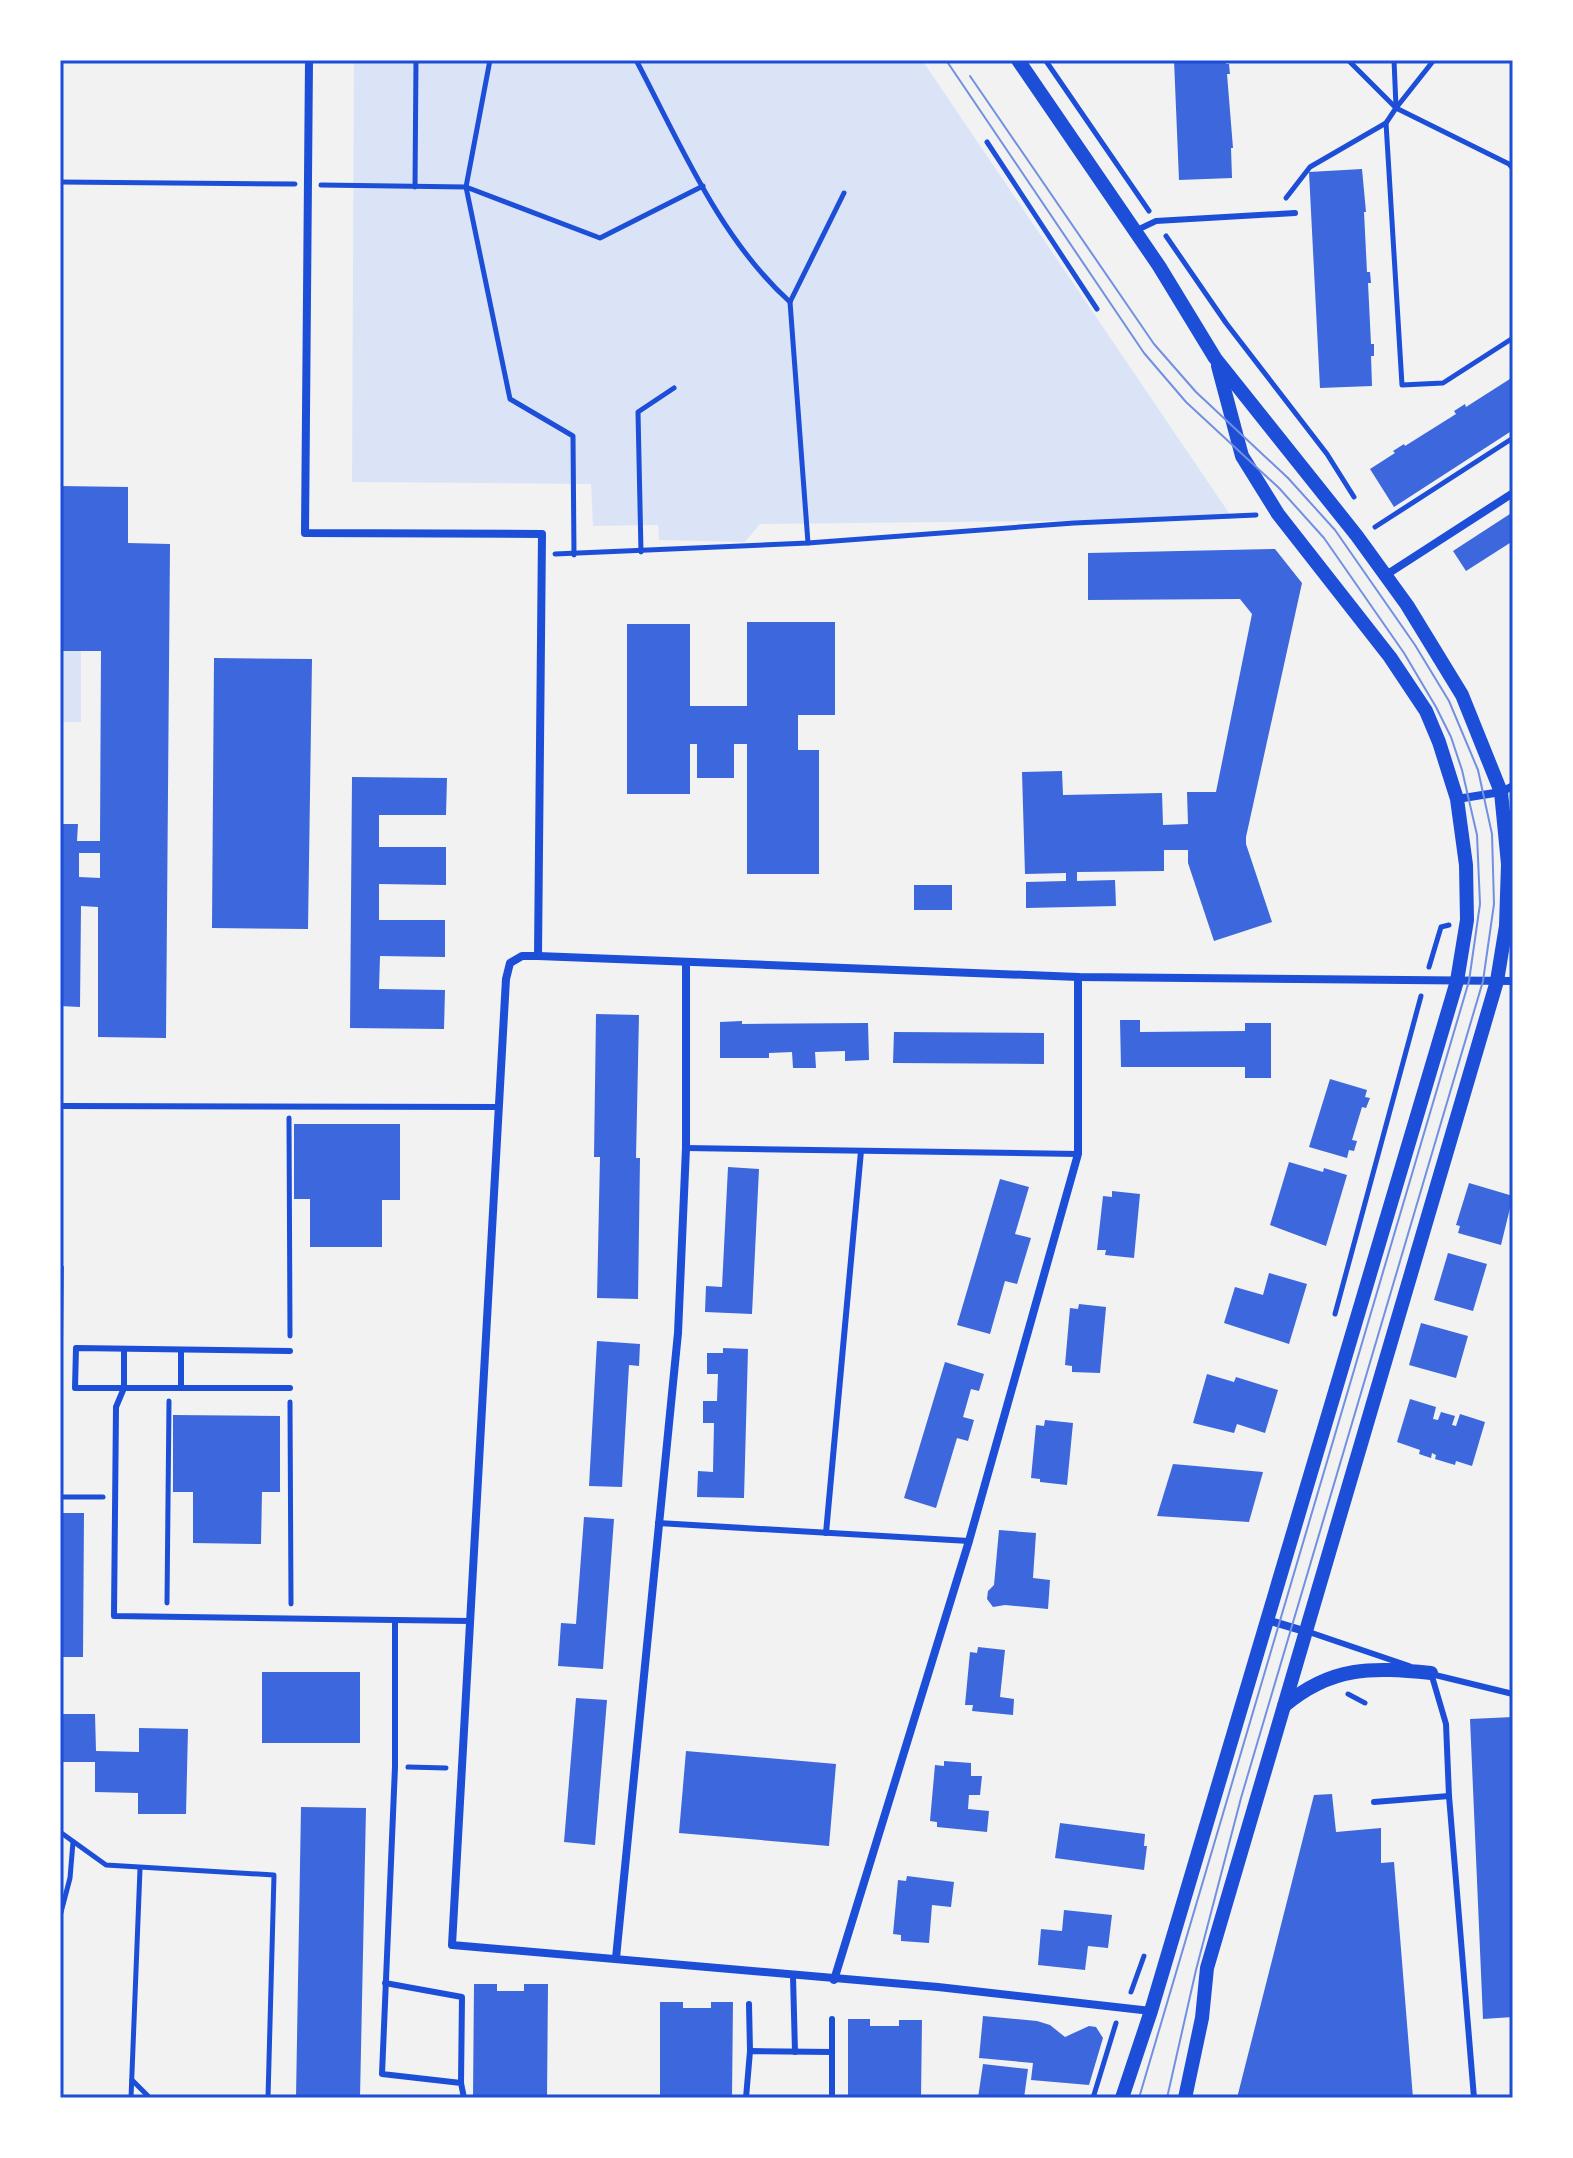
<svg xmlns="http://www.w3.org/2000/svg" width="1573" height="2158" font-family="'PT Sans Narrow',sans-serif">
  <style>
    .green { fill: #dbe4f7 }
    .building { fill: #3d67dc; fill-rule: evenodd }
    .lines { fill: none; stroke-linecap: round; stroke-linejoin: round }
    .path { stroke: #1d4ed8; stroke-width: 5 }
    .service { stroke: #1d4ed8; stroke-width: 6 }
    .minor { stroke: #1d4ed8; stroke-width: 8 }
    .tertiary { stroke: #1d4ed8; stroke-width: 14 }
    .tram { stroke: #7290e2; stroke-width: 2 }
    .neatline { fill: none; stroke: #1d4ed8; stroke-width: 3 }
  </style>
  <rect width="100%" height="100%" fill="#f2f2f2"/>
  <!-- green -->
  <g class="green">
    <path d="M354,60H922L1233,519L760,524L745,542L659,540L658,525L593,526L591,484L352,482Z"/>
    <rect x="60" y="651" width="21" height="71"/>
  </g>
  <!-- building -->
  <g class="building">
    <path d="M1174,60H1226V64H1229L1230,74H1227L1233,148H1231L1232,178L1179,180Z"/>
    <path d="M1362,169L1366,212H1364L1367,272H1370L1371,283H1368L1371,344H1374V356H1371L1372,386L1320,388L1309,172Z"/>
    <path d="M1513,377V430L1394,507L1370,469L1395,453L1393,451L1404,444L1405,446L1456,414L1454,411L1465,404L1466,407Z"/>
    <path d="M60,486L128,487V543L170,544L166,1038L98,1037V907L81,906L80,1007L60,1006V824H78L77,841H100L101,651H60ZM79,853H100V878L79,877Z"/>
    <path d="M1513,512V541L1466,571L1453,551Z"/>
    <path d="M1275,549L1302,583L1246,837V844L1272,922L1214,941L1188,863V850H1164V871L1077,872V881L1115,880L1116,906L1026,908V882L1066,881V873L1025,874L1022,772L1062,771L1063,795L1162,793L1163,825L1188,824L1187,792H1216L1252,614L1240,599L1088,600V553Z"/>
    <path d="M747,622H835V715H798V750H819V874H747V744H734V778H697V744H690V794H627V624H690V706H747Z"/>
    <path d="M214,658L312,659L308,929L212,928Z"/>
    <path d="M352,777L447,778L446,815H379V847H446V885L379,884V920H445V957L380,956L379,989L445,990L444,1029L350,1028Z"/>
    <rect x="914" y="885" width="38" height="25"/>
    <path d="M596,1014L639,1015L636,1158H640L638,1299L597,1298L600,1157H594Z"/>
    <path d="M1120,1020H1140V1032L1245,1031V1023H1271V1078H1245V1067H1121Z"/>
    <path d="M742,1021V1024L868,1023L869,1060L845,1061V1051L815,1052L816,1068H793L792,1052L769,1053V1058H720V1022Z"/>
    <path d="M894,1032L1044,1033V1064L893,1063Z"/>
    <path d="M1330,1079L1367,1090L1365,1097L1370,1098L1366,1108L1362,1107L1352,1140L1357,1141L1354,1151L1349,1150L1347,1158L1309,1147Z"/>
    <path d="M294,1124H400V1200H382V1247H310V1199H294Z"/>
    <path d="M1289,1162L1323,1172L1324,1168L1347,1175L1326,1246L1270,1225Z"/>
    <path d="M728,1167L759,1169L752,1314L705,1312L706,1286L722,1287Z"/>
    <path d="M1000,1179L1029,1187L1015,1234L1031,1238L1017,1284L1005,1281L990,1334L957,1325Z"/>
    <path d="M1469,1183L1513,1196L1501,1245L1458,1233L1460,1226L1456,1225Z"/>
    <path d="M1112,1191L1140,1194L1134,1258L1105,1255L1106,1250H1097L1103,1196L1112,1197Z"/>
    <path d="M1448,1253L1487,1264L1473,1311L1434,1300Z"/>
    <path d="M60,1266H64L63,1343H60Z"/>
    <path d="M1269,1273L1307,1284L1289,1344L1224,1323L1235,1287L1263,1295Z"/>
    <path d="M1079,1304L1106,1307L1100,1373L1072,1372V1366L1065,1365L1070,1308L1078,1309Z"/>
    <path d="M1421,1323L1468,1336L1456,1378L1409,1365Z"/>
    <path d="M597,1341L640,1344L639,1366L629,1365L622,1487L589,1486Z"/>
    <path d="M723,1348L748,1349L744,1498L697,1497L698,1471L713,1472L714,1423H703V1401H717L718,1374H707V1353H723Z"/>
    <path d="M945,1362L984,1374L979,1391L971,1389L963,1417L974,1420L968,1441L957,1438L936,1508L904,1498Z"/>
    <path d="M1207,1374L1234,1382L1236,1377L1278,1390L1265,1433L1237,1424L1234,1433L1193,1423Z"/>
    <path d="M1410,1399L1436,1407L1433,1419L1438,1420L1441,1412L1455,1416L1452,1425L1456,1426L1460,1414L1485,1422L1472,1466L1456,1461L1455,1465L1435,1459L1436,1455L1432,1453L1431,1458L1419,1454L1420,1450L1397,1442Z"/>
    <path d="M173,1415L280,1416V1492H262L261,1544L193,1543V1492H173Z"/>
    <path d="M1045,1420L1073,1423L1067,1485L1040,1482V1479L1031,1478L1036,1425L1044,1426Z"/>
    <path d="M1173,1464L1263,1472L1249,1522L1157,1516Z"/>
    <path d="M60,1513H84L83,1657H60Z"/>
    <path d="M584,1517L614,1519L603,1669L558,1666L561,1623L576,1624Z"/>
    <path d="M999,1530L1036,1533L1033,1578L1050,1580L1048,1609L1005,1605L993,1607L987,1599L988,1591L994,1585Z"/>
    <path d="M978,1647L1005,1650L1000,1697L1014,1699L1013,1715L972,1711L973,1705H965L970,1652L977,1653Z"/>
    <rect x="262" y="1672" width="98" height="71"/>
    <path d="M576,1698L607,1700L595,1845L564,1842Z"/>
    <path d="M60,1714H95L96,1751L139,1752V1728L188,1729L186,1814H138V1793L95,1792V1762H60Z"/>
    <path d="M1513,1717V2017L1483,2019L1470,1719Z"/>
    <path d="M686,1751L836,1764L829,1846L679,1833Z"/>
    <path d="M944,1761L971,1763V1776H982L980,1795H969L968,1809L989,1811L987,1832L937,1827V1822L930,1821L935,1765L944,1766Z"/>
    <path d="M1332,1794L1336,1832L1381,1828V1863L1394,1862L1413,2098H1237L1314,1795Z"/>
    <path d="M301,1807L366,1808L360,2098H296Z"/>
    <path d="M1060,1823L1145,1834L1144,1846H1147L1144,1870L1055,1858Z"/>
    <path d="M907,1876L954,1882L951,1907L932,1905L929,1943L901,1941V1935L893,1934L898,1880L906,1881Z"/>
    <path d="M1064,1910L1112,1915L1108,1948L1088,1946L1085,1970L1038,1965L1041,1929L1062,1931Z"/>
    <path d="M474,1984H497V1991H524V1984H548L547,2098H473Z"/>
    <path d="M660,2002H683V2008H711V2002H733L732,2098H660Z"/>
    <path d="M983,2016L1037,2021L1050,2025L1065,2037L1089,2026L1096,2027L1103,2038L1089,2085L1031,2080L1033,2063L979,2058Z"/>
    <path d="M848,2019H870V2026H899V2020H922L921,2098H848Z"/>
    <path d="M983,2064L1028,2069L1024,2098H978Z"/>
  </g>
  <g class="lines">
    <!-- path -->
    <g class="path">
      <path d="M636,60C680,143 719,238 790,302"/>
      <path d="M1348,60L1396,108"/>
      <path d="M1394,60L1396,107"/>
      <path d="M1046,61L1149,211"/>
      <path d="M1396,108L1434,60"/>
      <path d="M987,142L1097,309"/>
      <path d="M1513,169L1509,164L1396,108L1386,123L1402,385L1443,383L1513,338"/>
      <path d="M60,182L295,184"/>
      <path d="M321,185L466,187L490,60"/>
      <path d="M415,187L416,60"/>
      <path d="M466,187L510,399L573,436L574,555"/>
      <path d="M466,187L600,238L703,186"/>
      <path d="M1286,198L1310,167L1386,123"/>
      <path d="M1166,236L1226,323L1327,454L1354,497"/>
      <path d="M1375,527L1513,438"/>
      <path d="M808,543L790,302L844,193"/>
      <path d="M641,552L638,412L674,388"/>
      <path d="M555,554L808,543L1074,523L1256,515"/>
      <path d="M1429,967L1441,927L1449,925"/>
      <path d="M289,1118L290,1336"/>
      <path d="M1335,1314L1421,996"/>
      <path d="M290,1402L291,1604"/>
      <path d="M60,1497H103"/>
      <path d="M167,1603L169,1401"/>
      <path d="M1348,1694L1365,1703"/>
      <path d="M408,1767L446,1768"/>
      <path d="M60,1832L106,1865L274,1875L268,2098"/>
      <path d="M60,1916L70,1878L73,1842"/>
      <path d="M1131,1992L1144,1956"/>
      <path d="M132,2080L150,2098"/>
      <path d="M131,2098L140,1869"/>
      <path d="M1093,2098L1116,2023"/>
    </g>
    <!-- service -->
    <g class="service">
      <path d="M1135,231L1156,221L1295,213"/>
      <path d="M60,1106L499,1107"/>
      <path d="M686,1148L1078,1154"/>
      <path d="M124,1349V1388L116,1407L114,1616L395,1620V1767L382,2074L461,2083L464,2098"/>
      <path d="M181,1350V1388"/>
      <path d="M290,1351L76,1348L75,1388H290"/>
      <path d="M658,1523L969,1541"/>
      <path d="M826,1533L861,1151"/>
      <path d="M395,1620L471,1621"/>
      <path d="M1306,1631L1409,1666"/>
      <path d="M1431,1673L1446,1724L1449,1796L1474,2098"/>
      <path d="M1431,1674L1513,1694"/>
      <path d="M1374,1802L1449,1796"/>
      <path d="M793,1976L795,2052"/>
      <path d="M385,1983L462,1997L461,2083"/>
      <path d="M749,2004L750,2051"/>
      <path d="M832,2019V2052"/>
      <path d="M746,2098L750,2051L832,2052V2098"/>
    </g>
    <!-- minor -->
    <g class="minor">
      <path d="M309,60L305,533L542,534L538,956H522L510,963L506,979L452,1945L938,1987L1151,2011"/>
      <path d="M1386,575L1513,493"/>
      <path d="M1457,799L1501,792L1513,786"/>
      <path d="M538,956L1078,977L1513,981"/>
      <path d="M1267,1620L1304,1631"/>
      <path d="M616,1958L678,1333L686,1148V963"/>
      <path d="M834,1980L969,1541L1078,1154V977"/>
    </g>
    <!-- tertiary -->
    <g class="tertiary">
      <path d="M1018,60L1159,266L1215,358L1357,536L1407,605L1462,695L1501,792L1508,864L1506,926L1497,981L1207,1968L1202,2018L1185,2098"/>
      <path d="M1284,1706C1331,1666 1372,1667 1431,1673"/>
      <path d="M1122,2098L1151,2011L1457,981L1467,920L1466,865L1457,799L1439,742L1426,711L1390,657L1278,514L1242,456L1218,366"/>
    </g>
    <!-- tram -->
    <g class="tram">
      <path d="M946,60L1144,353L1186,402L1279,488L1324,538L1404,653L1436,707L1451,737L1462,770L1477,835L1480,904L1469,981L1139,2098"/>
      <path d="M970,76L1154,344L1196,392L1288,478L1335,530L1415,645L1449,701L1478,770L1492,834L1494,904L1483,981L1241,1798L1196,1970L1167,2098"/>
    </g>
  </g>
  <!-- border -->
  <rect width="1573" height="2158" fill="none" stroke="#ffffff" stroke-width="124"/>
  <rect x="62" y="62" width="1449" height="2034" class="neatline"/>
</svg>
